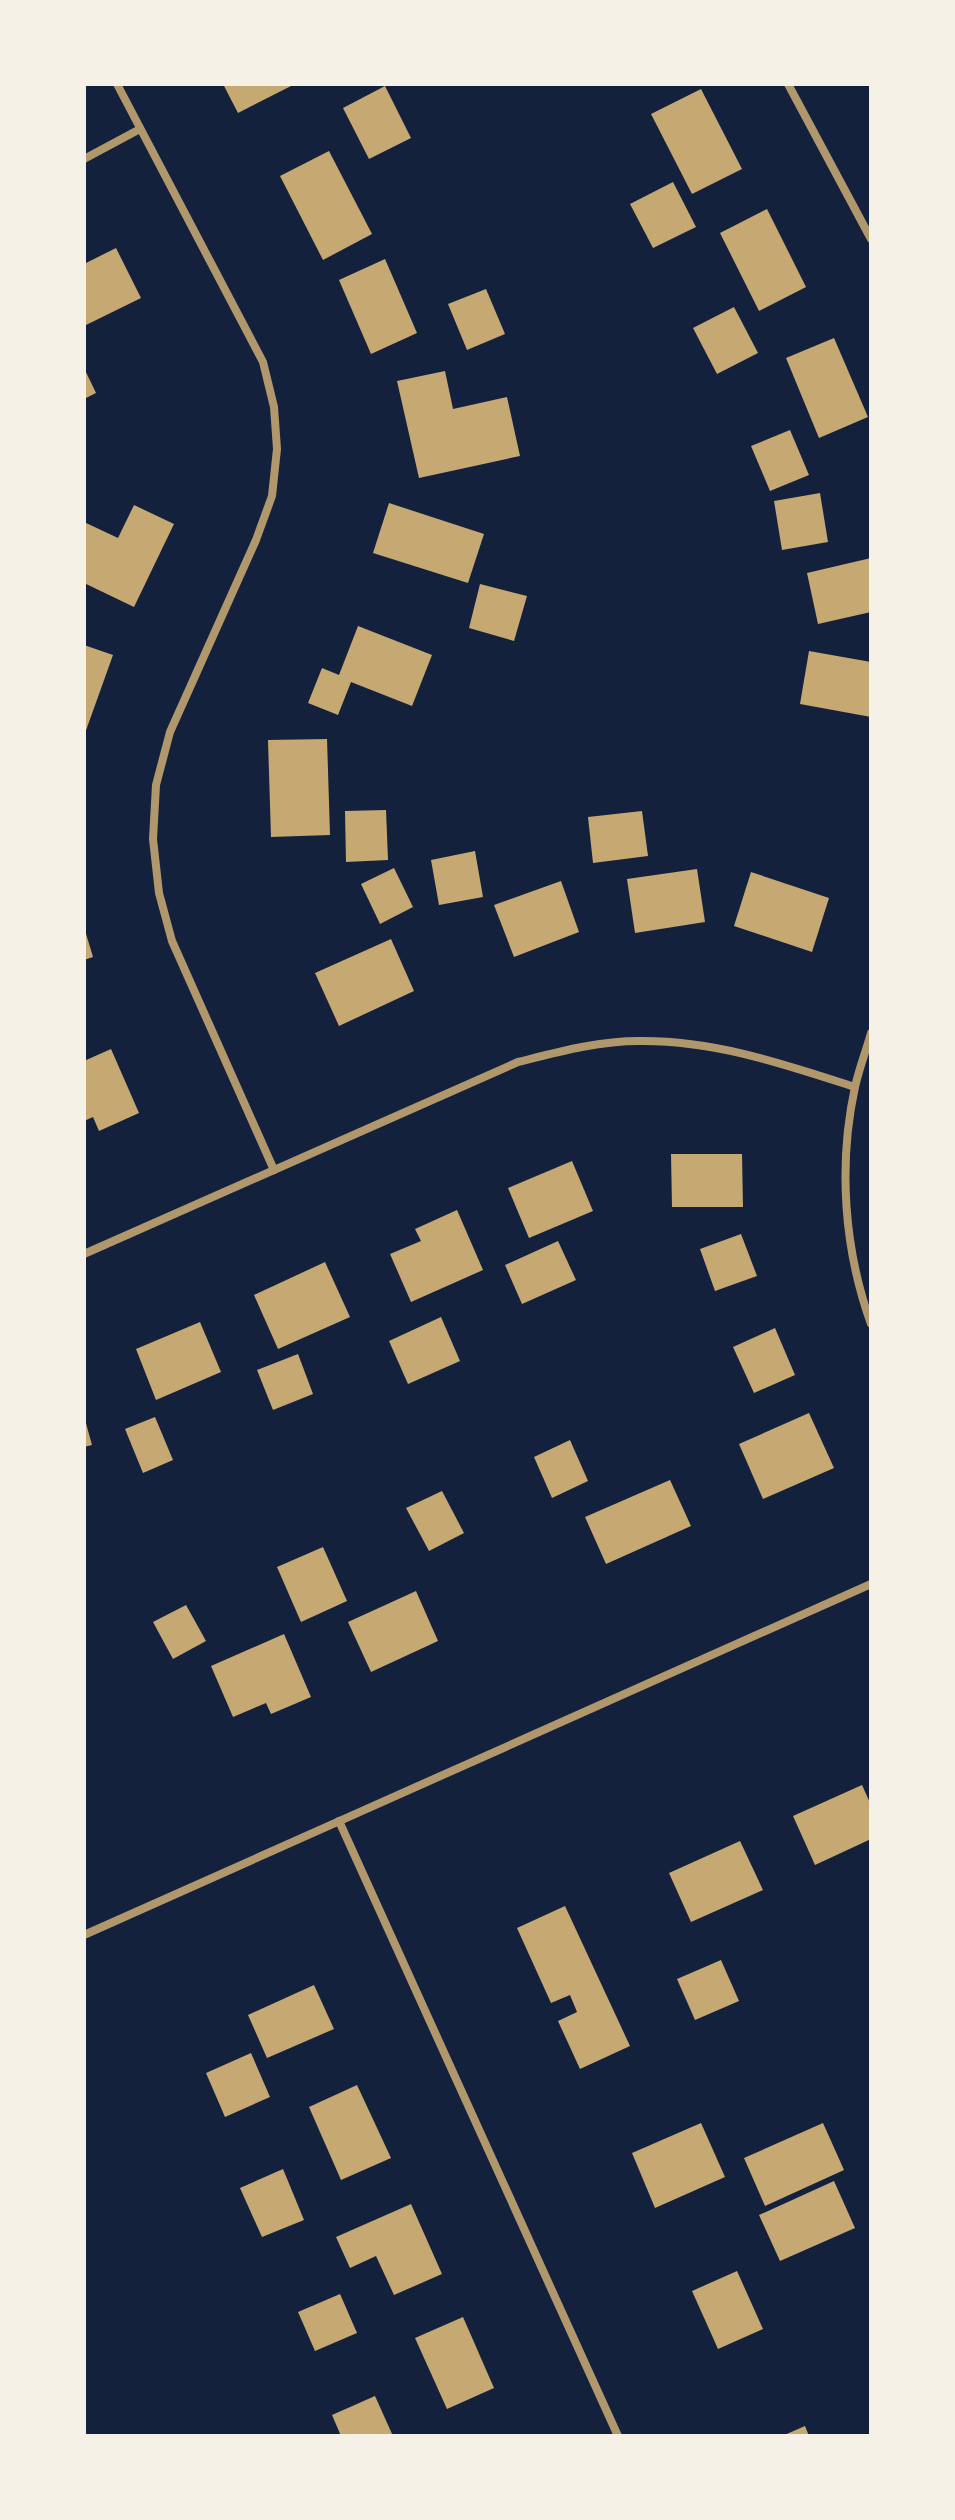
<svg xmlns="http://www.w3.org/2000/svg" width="955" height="2520" font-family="'Alegreya Sans',sans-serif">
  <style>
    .building { fill: #c6a872 }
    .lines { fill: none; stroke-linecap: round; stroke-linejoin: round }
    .minor { stroke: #b1986c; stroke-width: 8 }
  </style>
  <rect width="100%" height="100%" fill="#14213d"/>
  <!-- building -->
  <g class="building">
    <path d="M223,84H295L238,113Z"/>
    <path d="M385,86L411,138L369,159L343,108Z"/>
    <path d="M701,89L742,169L692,194L651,114Z"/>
    <path d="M329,151L372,234L323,260L280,176Z"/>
    <path d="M673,182L696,227L653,248L630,204Z"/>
    <path d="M767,209L806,287L759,311L720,233Z"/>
    <path d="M116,248L141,298L84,326V264Z"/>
    <path d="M385,259L417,333L371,354L339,280Z"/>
    <path d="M486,289L505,334L467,350L448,304Z"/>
    <path d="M734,307L758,353L717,374L693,328Z"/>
    <path d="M834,338L868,417L819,438L786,358Z"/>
    <path d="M84,368L96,393L84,399Z"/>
    <path d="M445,371L453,409L507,397L520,456L419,478L397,381Z"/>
    <path d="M790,430L809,475L770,491L751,446Z"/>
    <path d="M820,493L828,542L782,550L774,501Z"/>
    <path d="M389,503L484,534L468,583L373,553Z"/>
    <path d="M134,505L174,524L134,607L84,583V522L118,538Z"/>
    <path d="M871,558V612L818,624L807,573Z"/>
    <path d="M480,584L527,596L514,641L469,628Z"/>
    <path d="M358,626L432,655L412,706L351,682L338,715L308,703L322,668L339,675Z"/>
    <path d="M84,645L113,655L84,736Z"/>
    <path d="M809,651L871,662V717L800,704Z"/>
    <path d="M327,739L330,835L271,837L268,740Z"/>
    <path d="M386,810L388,860L346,862L345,811Z"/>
    <path d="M642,811L648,856L593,863L588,817Z"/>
    <path d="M475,851L483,897L439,905L431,860Z"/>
    <path d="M394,868L413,907L380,924L361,884Z"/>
    <path d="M697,869L705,922L635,933L627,879Z"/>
    <path d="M751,872L829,898L812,952L734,926Z"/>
    <path d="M561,881L579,932L514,957L494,905Z"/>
    <path d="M84,927L93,957L84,960Z"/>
    <path d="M391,939L414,991L339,1026L315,973Z"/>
    <path d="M111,1049L139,1113L99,1131L93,1117L84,1121V1061Z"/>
    <path d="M671,1154H742L743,1207H672Z"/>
    <path d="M572,1161L593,1211L529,1238L508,1188Z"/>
    <path d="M457,1210L483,1270L411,1302L390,1254L421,1241L415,1229Z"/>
    <path d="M741,1234L757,1276L715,1291L700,1249Z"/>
    <path d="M558,1241L576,1280L522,1304L505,1265Z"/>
    <path d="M325,1262L350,1317L278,1349L254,1295Z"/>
    <path d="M441,1317L460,1361L408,1384L389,1341Z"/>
    <path d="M200,1322L221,1372L156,1400L136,1349Z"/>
    <path d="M775,1328L795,1375L754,1393L733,1347Z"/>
    <path d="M298,1354L313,1394L273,1410L257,1370Z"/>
    <path d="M809,1413L834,1468L763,1499L739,1444Z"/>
    <path d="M84,1416L92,1445L84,1447Z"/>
    <path d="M155,1417L173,1460L143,1473L125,1429Z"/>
    <path d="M570,1440L588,1481L552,1498L534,1457Z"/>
    <path d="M670,1480L691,1526L606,1564L585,1517Z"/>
    <path d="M442,1491L464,1533L429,1551L406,1508Z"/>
    <path d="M323,1547L347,1601L301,1622L277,1567Z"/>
    <path d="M416,1591L438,1641L371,1672L348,1622Z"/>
    <path d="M186,1605L206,1641L173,1659L153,1622Z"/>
    <path d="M284,1634L311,1697L271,1714L266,1703L233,1717L211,1666Z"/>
    <path d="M862,1785L871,1805V1839L815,1865L793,1816Z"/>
    <path d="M740,1841L763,1890L691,1922L669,1873Z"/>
    <path d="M565,1906L630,2046L580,2069L558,2021L577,2012L570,1995L551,2003L517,1928Z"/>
    <path d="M721,1960L739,2001L695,2020L677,1979Z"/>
    <path d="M314,1985L334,2029L267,2058L248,2015Z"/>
    <path d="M251,2053L270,2097L225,2117L206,2073Z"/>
    <path d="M357,2085L391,2158L341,2180L309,2107Z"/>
    <path d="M701,2123L725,2177L655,2208L632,2153Z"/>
    <path d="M823,2123L844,2170L765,2206L744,2158Z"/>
    <path d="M283,2169L304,2220L262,2237L240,2188Z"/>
    <path d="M834,2181L855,2228L780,2261L759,2215Z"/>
    <path d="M411,2204L442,2274L394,2295L376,2256L350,2268L336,2237Z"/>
    <path d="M737,2271L763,2329L718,2349L692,2291Z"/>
    <path d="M340,2294L357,2333L315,2351L298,2312Z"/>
    <path d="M463,2317L494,2388L447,2409L415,2338Z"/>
    <path d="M375,2396L393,2436H341L332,2415Z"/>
    <path d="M805,2426L809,2436H782Z"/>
  </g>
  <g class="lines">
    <!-- minor -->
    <g class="minor">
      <path d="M117,84L263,362L274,407L277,449L272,496L256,540L170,732L156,785L153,839L159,893L172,941L274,1170"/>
      <path d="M788,84L871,239"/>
      <path d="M84,159L140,129"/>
      <path d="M871,1033C866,1051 859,1069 855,1087C838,1165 844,1249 871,1324"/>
      <path d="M84,1254L518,1062C558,1052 598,1041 639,1041C714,1040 784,1064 855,1087"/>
      <path d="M339,1821L618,2436"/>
      <path d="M84,1935L871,1584"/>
    </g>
  </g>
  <!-- border -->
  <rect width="955" height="2520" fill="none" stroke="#f6f1e7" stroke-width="172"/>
</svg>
